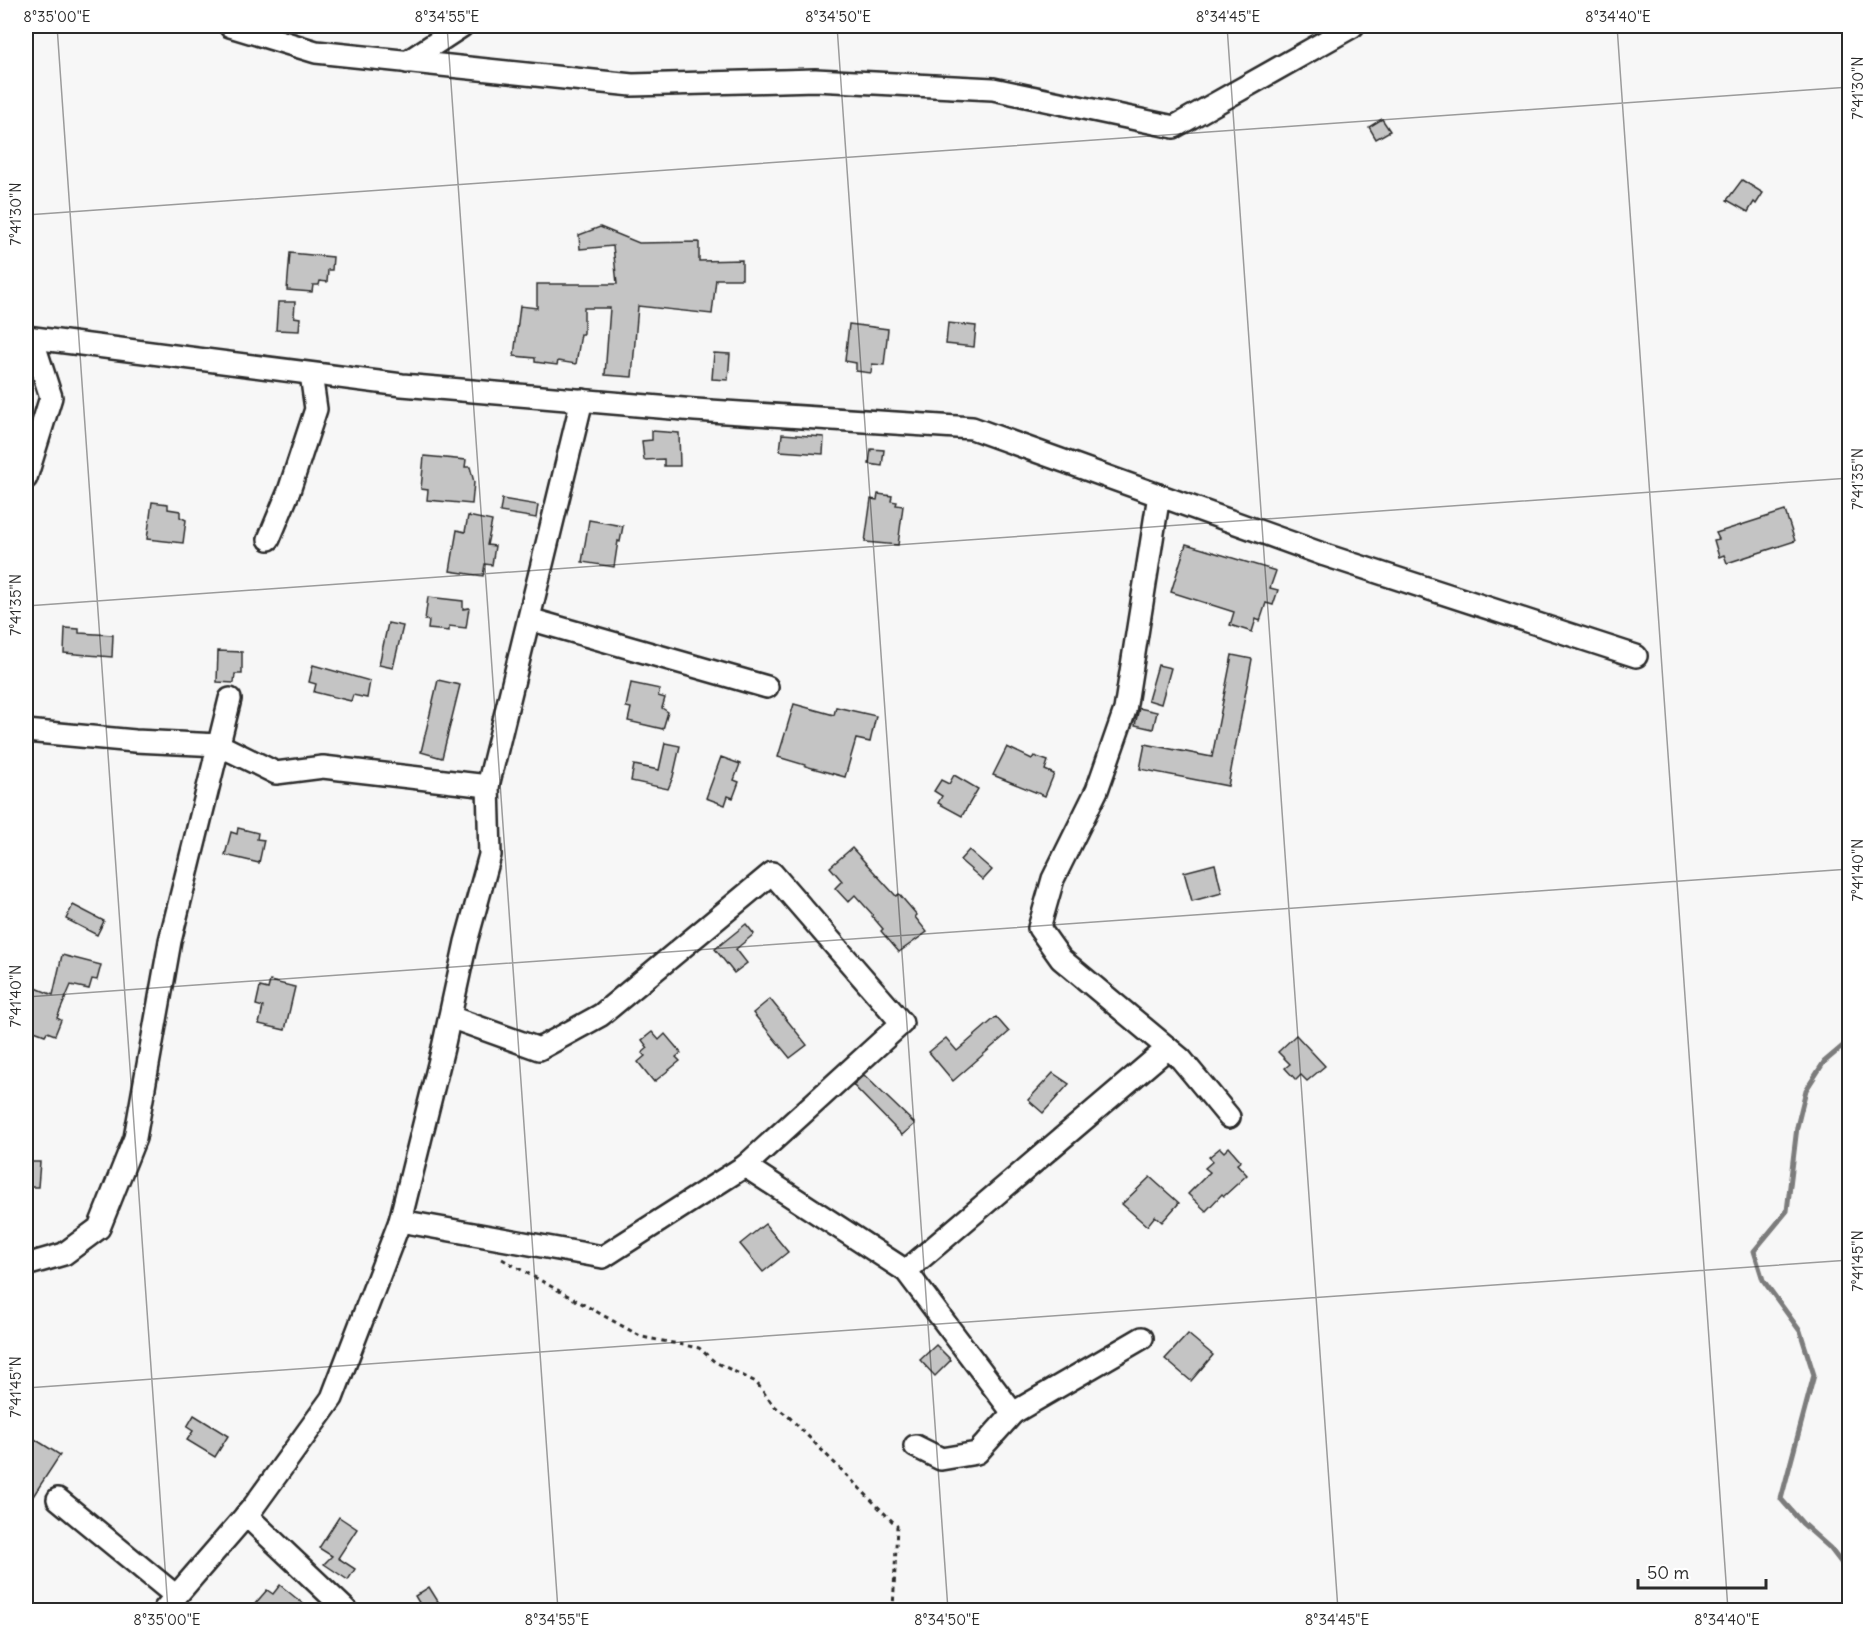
<svg xmlns="http://www.w3.org/2000/svg" width="1875" height="1636" font-family="Delius,sans-serif">
  <style>
    .lines { fill: none; stroke-linecap: round; stroke-linejoin: round }
    .stream { stroke: #7b7b7b; stroke-width: 5 }
    .building { fill: #c4c4c4; stroke: #2b2b2b; stroke-width: 1.5 }
    .minor-casing { stroke: #2b2b2b; stroke-width: 26 }
    .path { stroke: #2b2b2b; stroke-width: 3; stroke-dasharray: 4.5 4.5; stroke-linecap: butt }
    .minor { stroke: #fff; stroke-width: 21 }
    .ticks { fill: none; stroke: #2b2b2b; stroke-width: 1.5; stroke-opacity: 0.45 }
    .neatline { fill: none; stroke: #2b2b2b; stroke-width: 2 }
    .ticks-label { font-size: 15px; text-anchor: middle; fill: #2b2b2b }
  </style>
  <rect width="100%" height="100%" fill="#f7f7f7"/>
  <filter id="ink" filterUnits="userSpaceOnUse"><feTurbulence type="fractalNoise" baseFrequency=".0167" numOctaves="2"/><feDisplacementMap in="SourceGraphic" scale="12" xChannelSelector="R" yChannelSelector="G"/><feConvolveMatrix kernelMatrix="1 2 1 2 8 2 1 2 1" color-interpolation-filters="sRGB"/></filter>
  <g filter="url(#ink)">
    <g class="lines">
      <!-- stream -->
      <path class="stream" d="M1850,1040L1824,1062L1806,1090L1797,1127L1787,1211L1754,1251L1763,1280L1800,1331L1814,1375L1781,1499L1803,1524L1830,1548L1850,1574"/>
    </g>
    <!-- building -->
    <g class="building">
      <path d="M1382,119L1390,131L1376,139L1369,127Z"/>
      <path d="M1742,180L1763,193L1756,204L1754,202L1748,212L1727,200Z"/>
      <path d="M600,227L639,243L699,242V261L742,260V279H716L712,314L638,306L632,377L605,375L610,308H584V334H581L576,364L558,361L557,365L535,362V358L514,356L520,306L537,308V284H617L613,246L580,249L579,235Z"/>
      <path d="M290,253L333,257L332,270H328L327,282L320,281L319,285H313L312,292L287,290Z"/>
      <path d="M278,302H295L294,317L300,318L299,331L276,330Z"/>
      <path d="M948,323L976,326L974,347L946,344Z"/>
      <path d="M849,324L888,329L884,365L872,364L871,373L856,371V363L845,361Z"/>
      <path d="M714,353L730,354L728,380L712,379Z"/>
      <path d="M652,431L679,433L680,466H664V459L644,460L642,441L652,440Z"/>
      <path d="M782,434L824,437L823,454L780,451Z"/>
      <path d="M871,449L884,450L882,466L869,464Z"/>
      <path d="M424,456L466,460L465,467H470L474,482L472,504L427,500L428,490L421,489Z"/>
      <path d="M878,494L892,496L891,501L897,502L896,505L903,506L898,545L865,542L871,499L877,500Z"/>
      <path d="M502,499L538,505L536,518L500,512Z"/>
      <path d="M152,502L168,504V509L180,511V517L186,520L183,543L147,539Z"/>
      <path d="M1785,511L1795,541L1727,563L1724,555L1719,557L1714,540L1719,539L1716,533Z"/>
      <path d="M468,516L492,521L487,545L495,546L492,565L485,564L483,576L450,571L457,530L465,532Z"/>
      <path d="M589,520L623,526L620,542L618,541L614,567L582,562Z"/>
      <path d="M1186,544L1276,571L1270,588L1278,590L1273,605L1266,603L1260,621L1256,619L1252,632L1230,625L1234,612L1171,592Z"/>
      <path d="M428,597L463,601V609L469,608L466,628L449,626V631L428,629L429,621L425,620Z"/>
      <path d="M388,623L403,626L393,668L379,665Z"/>
      <path d="M65,628L79,629V633L113,635L112,657L64,653Z"/>
      <path d="M218,651L242,652V674H235L234,683L217,682Z"/>
      <path d="M1232,655L1252,659L1228,786L1140,769L1145,744L1212,757Z"/>
      <path d="M313,665L370,681L367,698L353,695L351,701L314,692L316,684L309,682Z"/>
      <path d="M1158,665L1171,668L1161,704L1148,700Z"/>
      <path d="M438,680L460,685L442,758L421,752Z"/>
      <path d="M631,683L660,689L658,696L665,698L662,708L668,712L663,729L628,721L631,708L626,707Z"/>
      <path d="M794,704L834,715L836,707L876,716L870,742L856,739L845,777L805,766V765L778,757Z"/>
      <path d="M1139,708L1157,712L1153,729L1135,725Z"/>
      <path d="M665,743L680,746L673,777L668,789L631,781L634,765L659,770Z"/>
      <path d="M1007,747L1032,759L1034,756L1048,761L1045,770L1054,774L1045,796L993,775Z"/>
      <path d="M721,757L740,764L734,780L739,782L733,798L728,796L725,805L706,798Z"/>
      <path d="M954,775L978,789L962,816L938,803L942,796L934,791L941,780L949,784Z"/>
      <path d="M238,828L258,833L257,839L264,840L259,863L225,855L231,832L237,834Z"/>
      <path d="M852,848L896,896L899,894L917,915L915,917L927,932L899,952L881,931L883,929L872,916L873,915L855,895L848,902L835,888L842,881L830,867Z"/>
      <path d="M969,850L992,870L983,880L960,860Z"/>
      <path d="M1215,864L1222,893L1192,901L1184,872Z"/>
      <path d="M73,905L104,921L97,935L66,919Z"/>
      <path d="M746,924L754,934L736,949L747,963L734,973L715,949Z"/>
      <path d="M62,955L101,965L97,980L92,979L89,989L71,985L57,1018L61,1020L55,1035L47,1032L45,1035L26,1028V1013L36,988L53,995Z"/>
      <path d="M270,981L295,987L285,1030L259,1024L263,1007L256,1005L260,987L268,989Z"/>
      <path d="M770,999L807,1045L790,1058L753,1013Z"/>
      <path d="M996,1017L1009,1032L953,1081L929,1052L946,1038L957,1051Z"/>
      <path d="M652,1032L659,1040L665,1034L681,1053L676,1057L680,1061L654,1082L638,1062L645,1056L642,1053L648,1048L642,1040Z"/>
      <path d="M1296,1035L1325,1066L1307,1081L1301,1075L1296,1080L1285,1068L1290,1064L1278,1052Z"/>
      <path d="M1053,1073L1069,1084L1043,1113L1028,1100Z"/>
      <path d="M864,1075L915,1124L902,1135L853,1085Z"/>
      <path d="M1229,1147L1241,1161L1237,1164L1247,1175L1224,1196L1222,1194L1206,1211L1188,1194L1210,1172L1205,1168L1213,1161L1209,1157L1220,1148L1224,1152Z"/>
      <path d="M26,1162H40L38,1187H26Z"/>
      <path d="M1150,1177L1179,1203L1162,1222L1155,1216L1147,1226L1122,1204Z"/>
      <path d="M765,1224L788,1252L763,1272L740,1244Z"/>
      <path d="M1188,1334L1213,1355L1191,1381L1165,1359Z"/>
      <path d="M936,1345L951,1360L935,1376L920,1360Z"/>
      <path d="M194,1415L228,1436L215,1457L187,1440L193,1431L187,1427Z"/>
      <path d="M33,1438L60,1455L26,1507V1449Z"/>
      <path d="M339,1517L357,1529L338,1558L355,1569L348,1580L324,1564L332,1556L319,1548Z"/>
      <path d="M280,1585L312,1611H262L254,1605L267,1590L273,1594Z"/>
      <path d="M429,1587L444,1611H424L415,1596Z"/>
    </g>
    <g class="lines">
      <defs>
        <g id="minor">
          <path d="M230,26L316,52L632,85L815,80L993,89L1174,127L1353,26"/>
          <path d="M407,62L462,26"/>
          <path d="M26,337L402,385L695,410L972,428L1325,555L1636,656"/>
          <path d="M26,478L51,397L32,338"/>
          <path d="M1159,495L1125,710L1097,790L1053,879L1039,928L1061,959L1181,1059L1229,1117"/>
          <path d="M269,539L289,491L316,409L311,374"/>
          <path d="M529,619L767,687"/>
          <path d="M26,731L135,741L219,745L276,773L323,767L488,786"/>
          <path d="M745,1166L906,1271L1013,1413"/>
          <path d="M400,1221L603,1257L745,1166L902,1023L772,873L601,1015L539,1049L450,1017"/>
          <path d="M26,1265L64,1254L99,1228L135,1138L170,941L230,699"/>
          <path d="M906,1271L1168,1048"/>
          <path d="M915,1446L941,1459L977,1453L1013,1413L1142,1338"/>
          <path d="M58,1499L176,1596"/>
          <path d="M246,1515L346,1610"/>
          <path d="M164,1610L254,1506L332,1398L400,1221L443,1048L466,942L490,855L488,786L582,400"/>
        </g>
      </defs>
      <!-- minor casing -->
      <use href="#minor" class="minor-casing"/>
      <!-- path -->
      <path class="path" d="M502,1259L642,1337L699,1348L715,1362L756,1382L773,1405L788,1416L897,1526L893,1610"/>
      <!-- minor -->
      <use href="#minor" class="minor"/>
    </g>
  </g>
  <!-- ticks -->
  <path class="ticks" d="M57,26L168,1610M447,26L558,1610M837,26L948,1610M1227,26L1338,1610M1617,26L1728,1610M26,215L1850,87M26,606L1850,478M26,997L1850,869M26,1388L1850,1260"/>
  <!-- margin -->
  <rect width="1875" height="1636" fill="none" stroke="#fff" stroke-width="66"/>
  <!-- scale -->
  <path d="M1638 1579v9h128v-9" fill="none" stroke="#2b2b2b" stroke-width="3"/>
  <text x="1647" y="1579" font-size="18" fill="#2b2b2b" stroke="#ffffff" stroke-width="4.5" paint-order="stroke">50 m</text>
  <rect x="33" y="33" width="1809" height="1570" class="neatline"/>
  <g class="ticks-label">
    <text x="57" y="22">8°35'00"E</text>
    <text x="447" y="22">8°34'55"E</text>
    <text x="838" y="22">8°34'50"E</text>
    <text x="1228" y="22">8°34'45"E</text>
    <text x="1618" y="22">8°34'40"E</text>
    <text transform="translate(1858 88) rotate(-90)" y="5">7°41'30"N</text>
    <text transform="translate(16 214) rotate(-90)" y="5">7°41'30"N</text>
    <text transform="translate(1858 479) rotate(-90)" y="5">7°41'35"N</text>
    <text transform="translate(16 605) rotate(-90)" y="5">7°41'35"N</text>
    <text transform="translate(1858 870) rotate(-90)" y="5">7°41'40"N</text>
    <text transform="translate(16 996) rotate(-90)" y="5">7°41'40"N</text>
    <text transform="translate(1858 1261) rotate(-90)" y="5">7°41'45"N</text>
    <text transform="translate(16 1387) rotate(-90)" y="5">7°41'45"N</text>
    <text x="167" y="1625">8°35'00"E</text>
    <text x="557" y="1625">8°34'55"E</text>
    <text x="947" y="1625">8°34'50"E</text>
    <text x="1337" y="1625">8°34'45"E</text>
    <text x="1727" y="1625">8°34'40"E</text>
  </g>
</svg>
